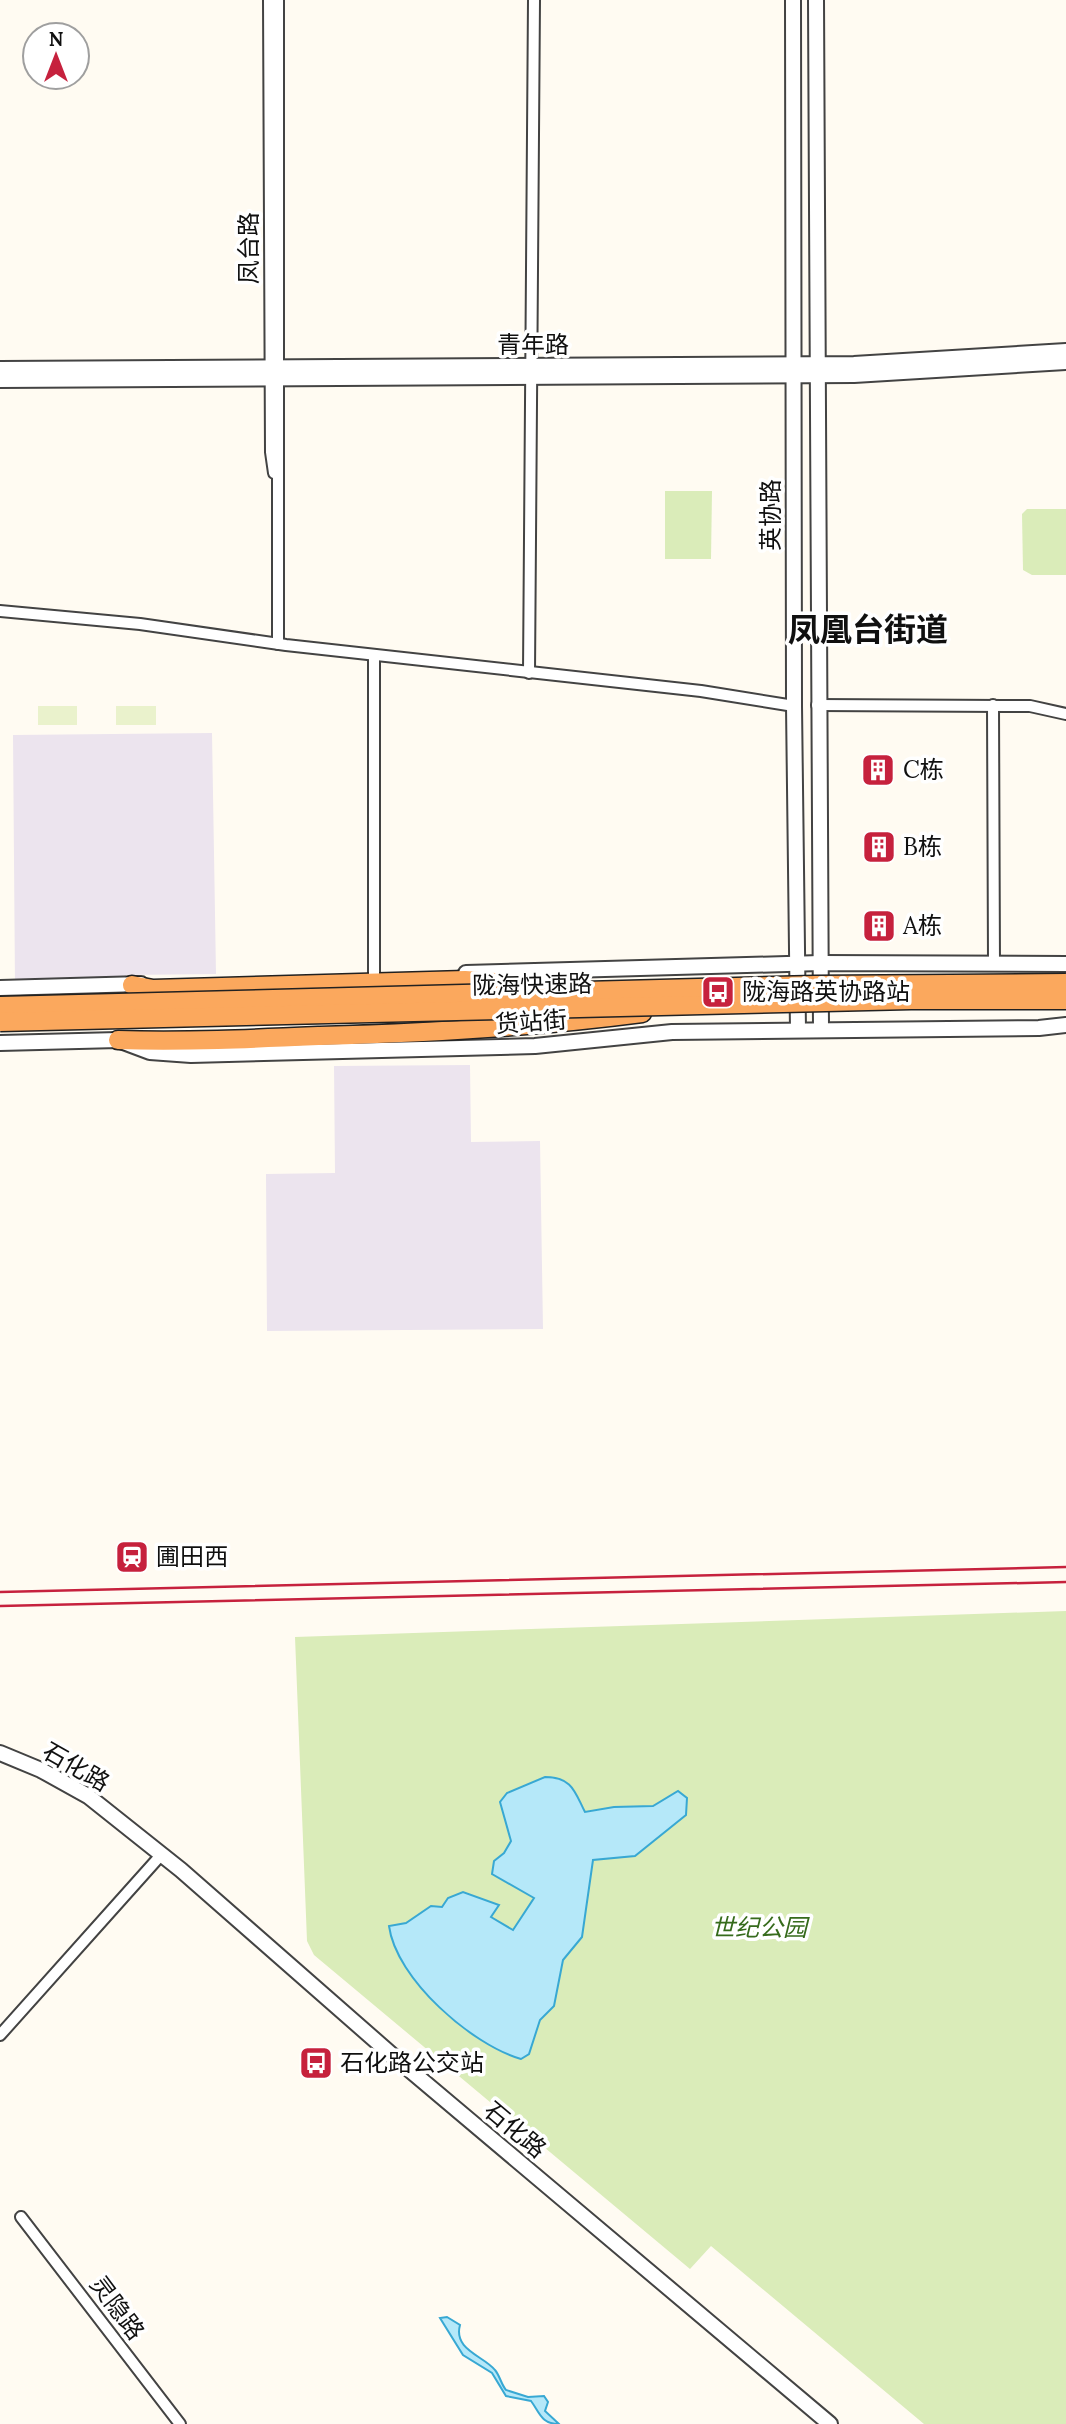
<svg xmlns="http://www.w3.org/2000/svg" width="1066" height="2424" font-family="Lora,'Noto Sans SC',serif">
  <style>
    .industrial { fill: #ece4ee }
    .green { fill: #daecb9 }
    .pitch { fill: #eaf2cc }
    .water { fill: #b5e8f9; stroke: #38a8d3; stroke-width: 2 }
    .lines { fill: none; stroke-linecap: round; stroke-linejoin: round }
    .minor-casing { stroke: #434343; stroke-width: 14 }
    .tertiary-casing { stroke: #434343; stroke-width: 18 }
    .trunk-casing { stroke: #212121; stroke-width: 21 }
    .minor { stroke: #fff; stroke-width: 10 }
    .tertiary { stroke: #fff; stroke-width: 14 }
    .trunk { stroke: #fba85d; stroke-width: 18 }
    .rail { stroke: #c6213d; stroke-width: 2.5 }
    .trunk-bridge-casing { stroke: #212121; stroke-width: 21; stroke-linecap: butt }
    .trunk-bridge { stroke: #fba85d; stroke-width: 18 }
    .labels { text-anchor: middle; stroke-width: 7; stroke-linejoin: round; paint-order: stroke }
    .street-label { font-size: 24px; fill: #101010; stroke: #fff }
    .poi-label { font-size: 24px; fill: #101010; stroke: #fff; text-anchor: start }
    .park-label { font-size: 24px; font-style: italic; fill: #366b1c; stroke: #fff }
    .district-label { font-size: 32px; font-weight: bold; fill: #101010; stroke: #fff }
  </style>
  <rect width="100%" height="100%" fill="#fffbf2"/>
  <!-- industrial -->
  <g class="industrial">
    <path d="M212,733L216,974L126,975V983L15,985L13,735Z"/>
    <path d="M470,1065L471,1142L540,1141L543,1329L267,1331L266,1174L335,1173L334,1066Z"/>
  </g>
  <!-- green -->
  <g class="green">
    <path d="M665,491H712L711,559H665Z"/>
    <path d="M1027,509H1066V575H1032L1023,570L1022,514Z"/>
    <path d="M1066,1611V2424H924L711,2246L690,2269L314,1955L307,1941L295,1637Z"/>
  </g>
  <!-- pitch -->
  <g class="pitch">
    <rect x="38" y="706" width="39" height="19"/>
    <rect x="116" y="706" width="40" height="19"/>
  </g>
  <!-- water -->
  <g class="water">
    <path d="M545,1777C573,1777 575,1793 585,1812L614,1807L653,1806L678,1791L687,1798L686,1815L635,1856L593,1860L582,1937L563,1960L554,2006L540,2020L529,2054L521,2059C472,2045 396,1979 389,1926L406,1923L431,1906L442,1907L448,1898L463,1892L499,1905L491,1917L513,1930L534,1898L492,1874L494,1861L504,1853L511,1841L500,1802L507,1793Z"/>
    <path d="M447,2317L460,2325C453,2350 484,2356 495,2370C500,2376 501,2384 506,2390L528,2397L544,2396L548,2402L545,2411L559,2424C541,2424 540,2413 531,2401L506,2396L492,2373L463,2355L440,2318Z"/>
  </g>
  <g class="lines">
    <defs>
      <g id="minor">
        <path d="M269,0L271,452L274,473"/>
        <path d="M0,611L140,624L286,645L701,691L794,706"/>
        <path d="M278,644V0"/>
        <path d="M374,655V975"/>
        <path d="M529,673L534,0"/>
        <path d="M817,705L1004,706H1030L1066,714"/>
        <path d="M993,705L994,963"/>
        <path d="M0,2035L161,1855"/>
        <path d="M21,2217L180,2424"/>
      </g>
      <g id="tertiary">
        <path d="M793,0L794,706L798,1030"/>
        <path d="M816,0L821,1029"/>
        <path d="M0,369L854,364L1066,351"/>
        <path d="M0,380L854,375L1066,362"/>
        <path d="M466,973L820,963L1066,964"/>
        <path d="M0,988L141,984"/>
        <path d="M0,1043L118,1040L150,1052L191,1055L535,1046L672,1032L1039,1028L1066,1025"/>
        <path d="M0,1753L41,1770L88,1796L181,1870L392,2055L830,2424"/>
      </g>
      <g id="trunk">
        <path d="M132,985L153,989L465,980L541,985"/>
        <path d="M118,1040C185,1042 252,1039 320,1036C428,1033 535,1027 642,1013"/>
      </g>
    </defs>
    <!-- minor casing -->
    <use href="#minor" class="minor-casing"/>
    <!-- tertiary casing -->
    <use href="#tertiary" class="tertiary-casing"/>
    <!-- trunk casing -->
    <use href="#trunk" class="trunk-casing"/>
    <!-- minor -->
    <use href="#minor" class="minor"/>
    <!-- tertiary -->
    <use href="#tertiary" class="tertiary"/>
    <!-- trunk -->
    <use href="#trunk" class="trunk"/>
    <!-- rail -->
    <g class="rail">
      <path d="M0,1592L1066,1567"/>
      <path d="M0,1606L1066,1582"/>
    </g>
    <defs>
      <g id="trunk-bridge">
        <path d="M0,1006L815,985L1066,983"/>
        <path d="M0,1022L911,1000H1066"/>
      </g>
    </defs>
    <!-- trunk-bridge casing -->
    <use href="#trunk-bridge" class="trunk-bridge-casing"/>
    <!-- trunk-bridge -->
    <use href="#trunk-bridge" class="trunk-bridge"/>
  </g>
  <!-- icons -->
  <defs>
    <symbol id="building-square" viewBox="-11 -11 22 22"><rect x="-9" y="-9" width="18" height="18" rx="4" fill="#c6213d" stroke="#fff"/><path d="M-4-6H4V6H1V3H-1V6H-4ZM-2.5-4.3h1.7v1.8h-1.7ZM.8-4.3h1.7v1.8H.8ZM-2.5-1h1.7V.8h-1.7ZM.8-1h1.7V.8H.8Z" fill="#fff"/></symbol>
    <symbol id="bus-square" viewBox="-11 -11 22 22"><rect x="-9" y="-9" width="18" height="18" rx="4" fill="#c6213d" stroke="#fff"/><path d="M-5-6H5V4H4V6H2V4H-2V6H-4V4H-5ZM-3.5-4V0h7V-4ZM-3.5 1.2v1.5H-2V1.2ZM2 1.2v1.5H3.5V1.2Z" fill="#fff"/></symbol>
    <symbol id="station-square" viewBox="-11 -11 22 22"><rect x="-9" y="-9" width="18" height="18" rx="4" fill="#c6213d" stroke="#fff"/><path d="M-3-6H3Q5-6 5-4V2Q5 4 3 4L4.5 6H3L1.5 4h-3L-3 6H-4.5L-3 4Q-5 4-5 2V-4Q-5-6-3-6ZM-3.5-4v3h7v-3ZM-3.5 1v1.5H-2V1ZM2 1v1.5H3.5V1Z" fill="#fff"/></symbol>
  </defs>
  <g fill-rule="evenodd">
    <use href="#building-square" x="859" y="751" width="38" height="38"/>
    <use href="#building-square" x="860" y="828" width="38" height="38"/>
    <use href="#building-square" x="860" y="907" width="38" height="38"/>
    <use href="#bus-square" x="699" y="973" width="38" height="38"/>
    <use href="#station-square" x="113" y="1538" width="38" height="38"/>
    <use href="#bus-square" x="297" y="2044" width="38" height="38"/>
  </g>
  <g class="labels">
    <!-- street labels -->
    <g class="street-label">
      <text transform="translate(249 248) rotate(-90)" y="8">凤台路</text>
      <text x="533" y="353">青年路</text>
      <text transform="translate(771 515) rotate(-90)" y="8">英协路</text>
      <text transform="translate(532 985) rotate(-1)" y="8">陇海快速路</text>
      <text transform="translate(531 1022) rotate(-4)" y="8">货站街</text>
      <text transform="translate(76 1767) rotate(30)" y="8">石化路</text>
      <text transform="translate(515 2130) rotate(40)" y="8">石化路</text>
      <text transform="translate(117 2308) rotate(53)" y="8">灵隐路</text>
    </g>
    <!-- poi labels -->
    <g class="poi-label">
      <text x="903" y="778">C栋</text>
      <text x="903" y="855">B栋</text>
      <text x="903" y="934">A栋</text>
      <text x="742" y="1000">陇海路英协路站</text>
      <text x="156" y="1565">圃田西</text>
      <text x="340" y="2071">石化路公交站</text>
    </g>
    <!-- park labels -->
    <g class="park-label">
      <text x="759" y="1936">世纪公园</text>
    </g>
    <!-- district labels -->
    <g class="district-label">
      <text x="868" y="641">凤凰台街道</text>
    </g>
  </g>
  <!-- north arrow -->
  <g transform="translate(56 56)"><circle r="33" fill="#ffffff" stroke="#9f9f9f" stroke-width="2"/>
  <path d="M0-5L12 26L0 18L-12 26Z" fill="#c6213d"/>
  <text y="-10" font-size="19" font-weight="bold" text-anchor="middle" fill="#101010">N</text>
  </g>
</svg>
